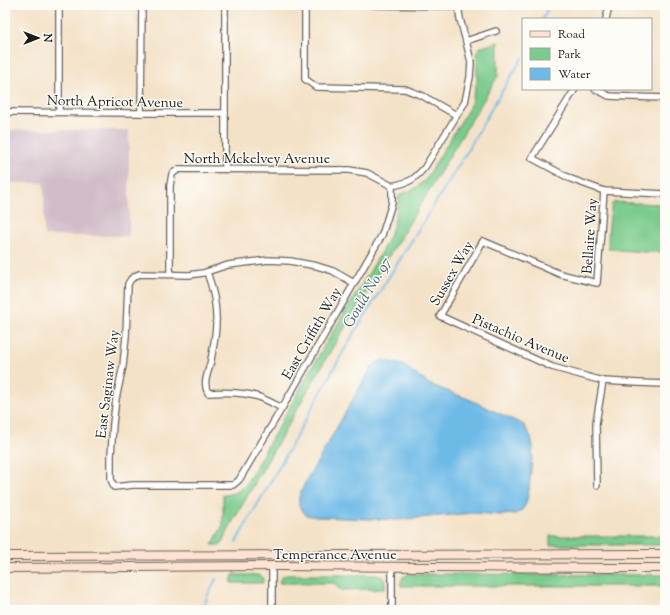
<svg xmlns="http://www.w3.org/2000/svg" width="670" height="615" font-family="'Sorts Mill Goudy',serif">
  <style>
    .industrial { fill: #d1bdca }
    .green { fill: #7acb8c; stroke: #4b7454 }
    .water { fill: #6ebae7; stroke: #456b82 }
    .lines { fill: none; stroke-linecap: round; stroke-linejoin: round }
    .stream { stroke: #6ebae7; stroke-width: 2 }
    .minor-casing { stroke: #686158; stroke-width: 8 }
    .secondary-casing { stroke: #686158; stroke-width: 10 }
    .minor { stroke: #fff; stroke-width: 5.5 }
    .secondary { stroke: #fee3d2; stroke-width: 8 }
    .labels { text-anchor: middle; stroke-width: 3; stroke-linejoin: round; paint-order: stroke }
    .street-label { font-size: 14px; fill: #1c1c1c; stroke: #fdfcf7 }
    .water-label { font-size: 15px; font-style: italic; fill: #3d5b6d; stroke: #fdfcf7 }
  </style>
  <rect width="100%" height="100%" fill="#fdfcf7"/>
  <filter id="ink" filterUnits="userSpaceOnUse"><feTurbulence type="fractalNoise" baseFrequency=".025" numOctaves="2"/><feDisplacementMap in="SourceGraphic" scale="8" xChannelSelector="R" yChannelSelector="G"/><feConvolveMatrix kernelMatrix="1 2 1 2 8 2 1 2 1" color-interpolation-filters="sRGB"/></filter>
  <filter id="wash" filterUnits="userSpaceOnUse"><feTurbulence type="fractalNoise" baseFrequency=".012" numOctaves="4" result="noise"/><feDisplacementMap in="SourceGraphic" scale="16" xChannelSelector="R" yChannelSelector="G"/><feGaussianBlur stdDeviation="0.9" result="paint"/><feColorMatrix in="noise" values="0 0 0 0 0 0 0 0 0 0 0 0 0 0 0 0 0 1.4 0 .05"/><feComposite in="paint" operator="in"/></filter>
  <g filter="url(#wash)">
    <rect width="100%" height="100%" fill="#f4e2c8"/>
    <!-- industrial -->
    <path class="industrial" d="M5,130H129V236H44V183H5Z"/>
    <!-- green -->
    <g class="green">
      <path d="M498,42V76L413,217L331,350L232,523L221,545H212L223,525V495C233,494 239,492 246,484L326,343L381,253L393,227L397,209L399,196L403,193L410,191L417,187L426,179L469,108L472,100L477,82V72L476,54L479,48Z"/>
      <path d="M615,202L635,203L665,204V252H644L608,249C608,234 609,219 612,204Z"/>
      <rect x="550" y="536" width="115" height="9"/>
      <path d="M409,574L665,575V586H401C401,579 402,576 409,574Z"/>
      <path d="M233,575H258L263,578V583H231Z"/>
      <path d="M286,575H376L383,577L385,582V589L340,590L334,583H279L281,577Z"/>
    </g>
    <!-- water -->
    <path class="water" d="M383,360L403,365L429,384L471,400L524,425L531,437L533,447L529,490L526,504L521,511L515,514L501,515L473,513L396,520L318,517L306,515L299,506V497L304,485L371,368L377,362Z"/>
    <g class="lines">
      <!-- stream -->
      <g class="stream">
        <path d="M543,19L549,5"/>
        <path d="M236,542L287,453L351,338L465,155L493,106L523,57"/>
        <path d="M203,610L207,597L216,579"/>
      </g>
    </g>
  </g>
  <g filter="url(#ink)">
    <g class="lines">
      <defs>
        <g id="minor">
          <path d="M59,5V112"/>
          <path d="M305,5V79L316,87L405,89L423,96L456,115"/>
          <path d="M374,5L459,6"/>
          <path d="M606,19L609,5"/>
          <path d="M466,41L496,31"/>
          <path d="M575,89L532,158L571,179L604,191L665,194"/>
          <path d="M595,89L609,96L632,97L665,98"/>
          <path d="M5,112L141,113H225"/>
          <path d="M141,113L142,5"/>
          <path d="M225,169V5"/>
          <path d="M392,186C410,182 413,181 425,167L465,102L470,77L471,62L466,41L460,19L458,5"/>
          <path d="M604,191L597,283L560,274L483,241L440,316L552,367L603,381L638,383L665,384"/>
          <path d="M207,272C213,289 217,305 216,323C216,336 213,348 211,360C209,371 202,383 208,393C225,392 243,392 259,397C267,400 274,404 282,408"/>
          <path d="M170,274V186L172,174L179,169L349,170L367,173L392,186"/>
          <path d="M354,283L333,271L317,266L290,261L268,260L228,265L203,273L189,275L139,274L131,279L128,284L126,336L123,366L116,399L113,424L111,456V479L114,487L133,485H233L239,480L282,408L382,235L392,203V186"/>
          <path d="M597,485L596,423L603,381"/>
          <path d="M392,567V610"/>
          <path d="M272,610V566"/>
        </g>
        <g id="secondary">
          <path d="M5,556L665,554"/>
          <path d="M5,568L272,566L609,568H665"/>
        </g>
      </defs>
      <!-- minor casing -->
      <use href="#minor" class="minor-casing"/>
      <!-- secondary casing -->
      <use href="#secondary" class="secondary-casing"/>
      <!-- minor -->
      <use href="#minor" class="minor"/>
      <!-- secondary -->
      <use href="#secondary" class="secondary"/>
    </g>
  </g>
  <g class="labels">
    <!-- street labels -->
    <g class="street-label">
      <text transform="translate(115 101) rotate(1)" y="5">North Apricot Avenue</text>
      <text x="257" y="163">North Mckelvey Avenue</text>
      <text transform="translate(589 236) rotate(-86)" y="5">Bellaire Way</text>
      <text transform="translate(451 273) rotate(-60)" y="5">Sussex Way</text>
      <text transform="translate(311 333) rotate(-60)" y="5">East Criffith Way</text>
      <text transform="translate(521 338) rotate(23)" y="5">Pistachio Avenue</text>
      <text transform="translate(107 384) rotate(-83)" y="5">East Saginaw Way</text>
      <text x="335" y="559">Temperance Avenue</text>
    </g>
    <!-- water labels -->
    <g class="water-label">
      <text transform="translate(367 292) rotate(-59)" y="5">Gould No. 97</text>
    </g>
  </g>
  <!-- margin -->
  <rect width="670" height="615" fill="none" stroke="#fdfcf7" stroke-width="20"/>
  <!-- legend -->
  <rect x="522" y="18" width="130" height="72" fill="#fdfcf7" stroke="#a3a29f"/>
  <rect x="530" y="31" width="20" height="6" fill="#fee3d2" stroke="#a3a29f"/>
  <text x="558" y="38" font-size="12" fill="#1c1c1c">Road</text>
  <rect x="530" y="48" width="20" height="12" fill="#7acb8c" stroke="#a3a29f"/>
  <text x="558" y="58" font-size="12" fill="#1c1c1c">Park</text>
  <rect x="530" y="68" width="20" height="12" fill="#6ebae7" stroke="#a3a29f"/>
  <text x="558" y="78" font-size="12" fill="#1c1c1c">Water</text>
  <!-- north arrow -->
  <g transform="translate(38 38) rotate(90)" stroke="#fdfcf7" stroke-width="3" paint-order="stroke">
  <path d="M0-3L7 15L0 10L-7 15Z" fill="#1c1c1c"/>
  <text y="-6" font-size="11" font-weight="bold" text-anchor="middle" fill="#1c1c1c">N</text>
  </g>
</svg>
